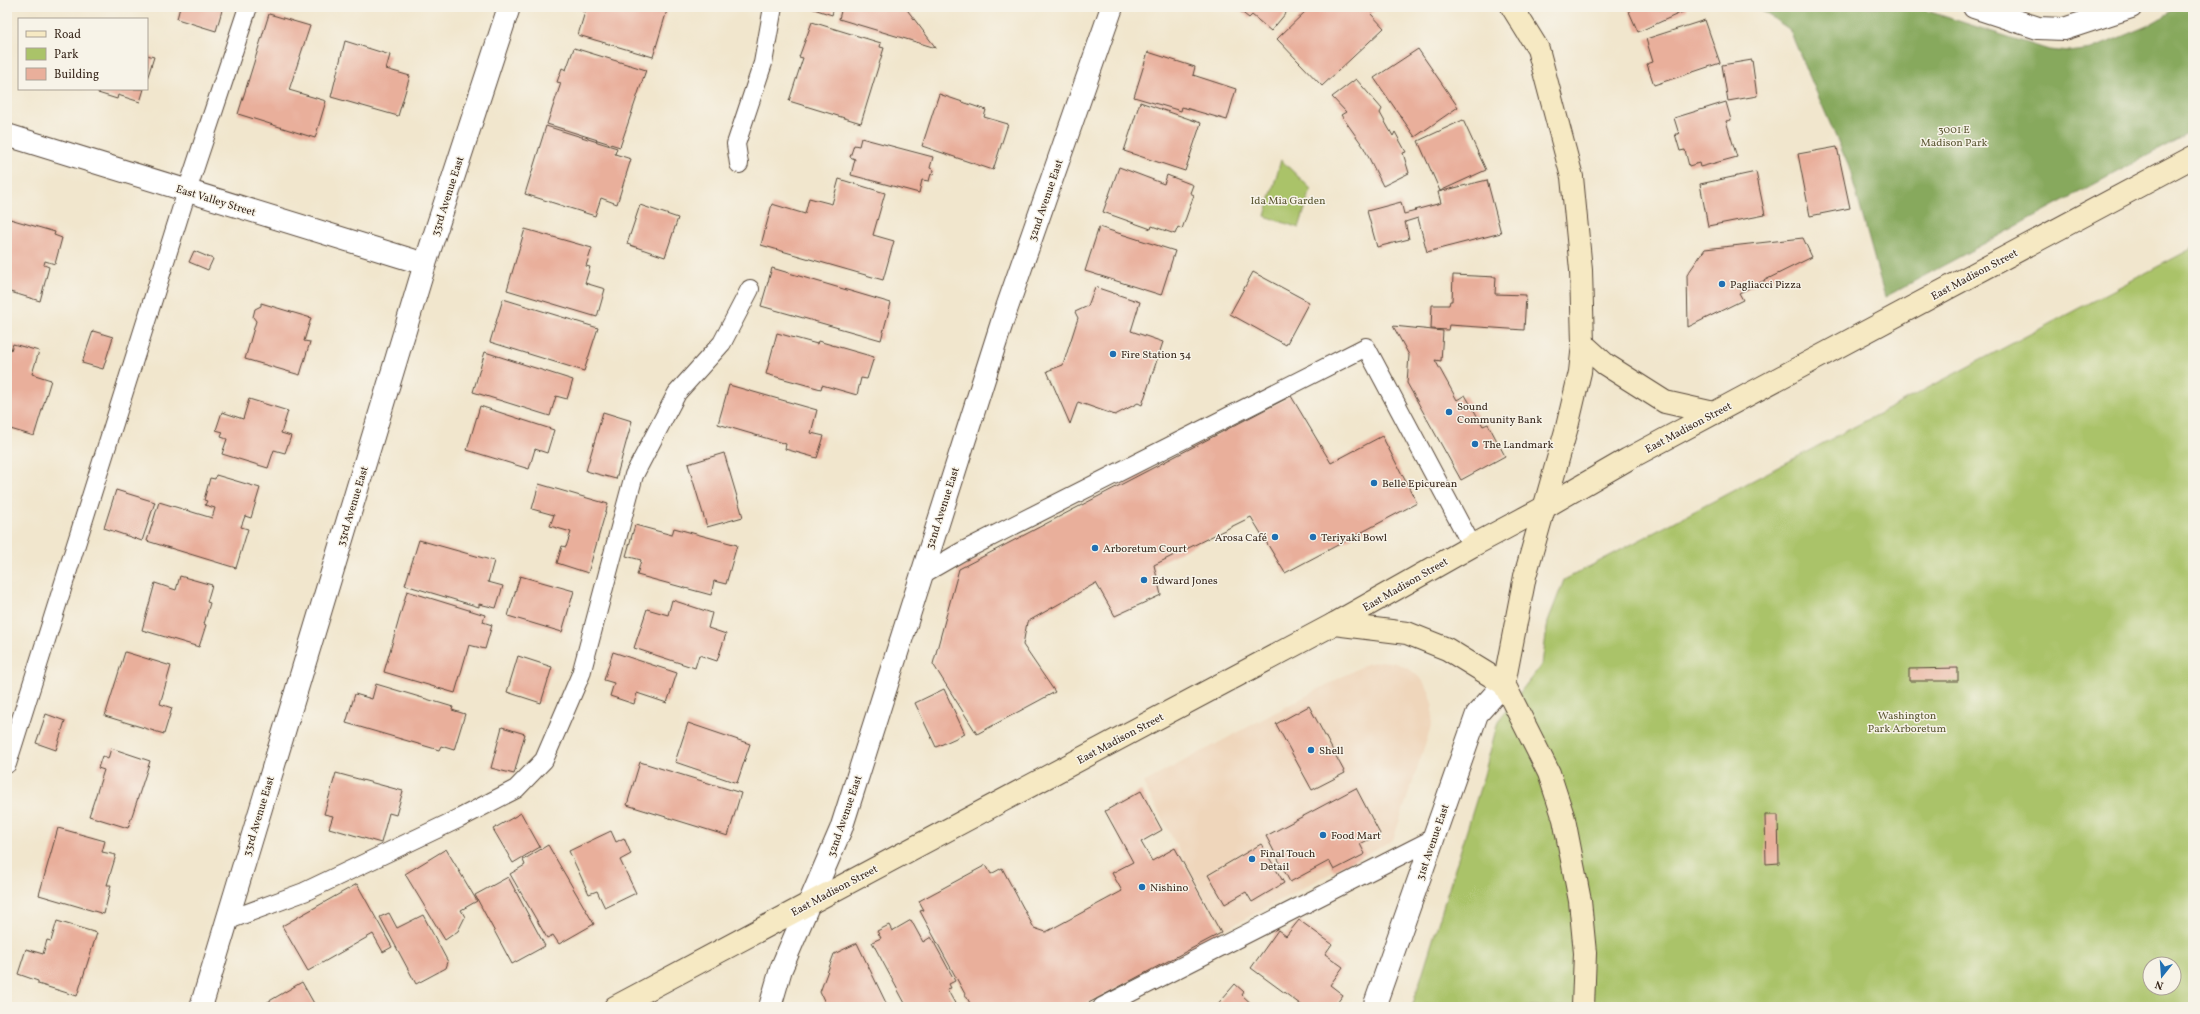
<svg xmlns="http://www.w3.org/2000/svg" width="2200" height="1014" font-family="Vollkorn,serif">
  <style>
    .built { fill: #efd6bb }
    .green { fill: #aac369; stroke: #727644; fill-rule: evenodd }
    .forest { fill: #87a95d; stroke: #616a3e }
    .building { fill: #e9af9b }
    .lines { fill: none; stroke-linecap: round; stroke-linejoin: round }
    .lane-casing { stroke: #564638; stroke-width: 20 }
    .street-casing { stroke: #564638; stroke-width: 24 }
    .secondary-casing { stroke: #564638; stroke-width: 24 }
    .lane { stroke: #fff; stroke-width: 18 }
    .street { stroke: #fff; stroke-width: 22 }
    .secondary { stroke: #f6e9c3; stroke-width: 22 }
    .poi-dot { fill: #1f6fb2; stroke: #f7f3e8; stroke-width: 1.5 }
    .labels { text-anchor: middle; stroke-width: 3; stroke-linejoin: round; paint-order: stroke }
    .park-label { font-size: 11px; fill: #5c5834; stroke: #f7f3e8 }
    .street-label { font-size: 11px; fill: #3b2a1e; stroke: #f7f3e8 }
    .poi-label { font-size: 11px; fill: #3b2a1e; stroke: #f7f3e8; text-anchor: start }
  </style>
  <rect width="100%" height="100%" fill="#f7f3e8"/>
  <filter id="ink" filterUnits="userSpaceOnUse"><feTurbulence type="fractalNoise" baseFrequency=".025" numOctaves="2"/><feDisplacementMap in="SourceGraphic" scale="8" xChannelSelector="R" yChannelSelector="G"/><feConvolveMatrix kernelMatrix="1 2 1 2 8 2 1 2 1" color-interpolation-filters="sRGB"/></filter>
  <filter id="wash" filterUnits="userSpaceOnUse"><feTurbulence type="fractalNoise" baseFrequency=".012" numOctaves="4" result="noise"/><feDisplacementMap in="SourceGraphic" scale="16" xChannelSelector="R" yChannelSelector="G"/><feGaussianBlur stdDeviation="0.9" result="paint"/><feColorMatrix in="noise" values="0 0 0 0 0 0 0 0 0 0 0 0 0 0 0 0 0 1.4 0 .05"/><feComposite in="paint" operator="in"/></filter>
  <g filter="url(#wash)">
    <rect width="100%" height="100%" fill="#f1e6cd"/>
    <!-- built -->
    <path class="built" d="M1381,661L1396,663L1411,670L1422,680L1430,693L1433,708L1432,724L1393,840L1222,931L1143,783L1366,664Z"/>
    <!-- green -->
    <g class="green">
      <path d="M1281,160L1311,189L1299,228L1265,216Z"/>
      <path d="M2193,248V1007H1412L1484,775L1498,721L1542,664L1548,621L1564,580ZM2150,964H2174V988H2150Z"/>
    </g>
    <!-- forest -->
    <path class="forest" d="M1756,7H1915L2049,50L2068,52L2092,49L2147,26L2180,7H2193V131L1885,297L1849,167L1789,29Z"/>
    <g id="blocks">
      <!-- building -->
      <g class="building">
        <path d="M180,7H223L216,31L177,19Z"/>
        <path d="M583,7H668L653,57L578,35L585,12L582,11Z"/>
        <path d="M808,7H834L832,15Z"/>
        <path d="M842,7H905L936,48L839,19Z"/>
        <path d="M1235,7H1291L1271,31L1252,15L1249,18Z"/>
        <path d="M1310,7H1378L1371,14L1384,28L1322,86L1277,39Z"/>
        <path d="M1627,7H1686L1687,10L1638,32Z"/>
        <path d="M269,14L310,26L289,90L326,101L315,138L238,114Z"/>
        <path d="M1705,20L1720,63L1654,85L1647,64L1653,62L1646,39Z"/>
        <path d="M812,22L881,43L880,47L884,48L861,123L789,101L803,58L799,57Z"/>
        <path d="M345,41L390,55L386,69L410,76L398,116L331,97Z"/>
        <path d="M574,48L646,70L620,147L547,124L561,83L557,82L562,68L566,70Z"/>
        <path d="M1418,49L1458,107L1415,137L1374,78Z"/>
        <path d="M1148,52L1195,67L1193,75L1236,89L1227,120L1182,107L1181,111L1134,97Z"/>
        <path d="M147,55L154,57L147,79Z"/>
        <path d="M1752,60L1757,96L1728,101L1722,65Z"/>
        <path d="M1356,79L1382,109L1380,113L1393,136L1395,132L1406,152L1403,153L1409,173L1383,186L1363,146L1341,115L1346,112L1332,97Z"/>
        <path d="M99,89H144L140,102L118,95L117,99L98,93Z"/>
        <path d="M939,94L986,110L984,117L1008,124L993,170L922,146Z"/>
        <path d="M1140,102L1201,123L1185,171L1124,151Z"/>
        <path d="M1726,102L1731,120L1726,121L1737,157L1700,167L1699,163L1689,166L1685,150L1680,151L1675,134H1679L1674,118Z"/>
        <path d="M1463,120L1486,170L1440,191L1418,141Z"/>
        <path d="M546,126L617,148L615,154L631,159L617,204L601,198L595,216L525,194Z"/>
        <path d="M861,138L933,157L930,168L934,170L933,175L931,174L929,181L922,180L919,193L851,175L855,159L850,157L854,145L859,146Z"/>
        <path d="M1837,147L1850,208L1810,216L1798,154Z"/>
        <path d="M1119,167L1164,184L1167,175L1193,185L1190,193L1194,195L1182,229L1178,227L1175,234L1152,226L1151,229L1103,212Z"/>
        <path d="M1756,172L1765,215L1708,226L1700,184Z"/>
        <path d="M839,179L885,193L873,235L894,241L883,280L761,245L772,204L805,214L809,198L832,204Z"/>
        <path d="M1487,180L1501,233L1427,252L1418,218L1405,222L1409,239L1377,247L1367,211L1401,202L1404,214L1416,211L1415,210L1441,203L1438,192Z"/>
        <path d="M640,205L678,218L665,257L627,244Z"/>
        <path d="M10,219L55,232L54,235L62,238L55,264L45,261L44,265L49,267L40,301L7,291V229Z"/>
        <path d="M1099,227L1175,251L1161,295L1085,271Z"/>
        <path d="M525,229L592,248L586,266L590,267L585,283L605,289L597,317L507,290Z"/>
        <path d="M1803,238L1812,257L1739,293L1743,300L1688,327L1687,275L1705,249Z"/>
        <path d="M194,251L213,259L208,270L189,262Z"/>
        <path d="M772,268L891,303L881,340L761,306Z"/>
        <path d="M1253,272L1309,302L1286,345L1230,314Z"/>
        <path d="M1453,275L1496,277L1495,294L1526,295L1524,330L1449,325L1448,330L1431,329L1432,305H1449L1450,301H1452Z"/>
        <path d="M1095,287L1140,302L1131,331L1163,342L1142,405L1138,403L1115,415L1078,402L1070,424L1047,371L1063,365L1078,318L1075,312L1088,306Z"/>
        <path d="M503,299L598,328L584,371L490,342Z"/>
        <path d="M261,303L311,318L304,341L310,342L300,375L245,359L256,321L253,317L255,309L261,306Z"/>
        <path d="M1393,326L1443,331L1441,361L1435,360L1457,400L1465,395L1483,426L1488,424L1505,456L1461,480L1407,383L1409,355Z"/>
        <path d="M93,331L113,337L103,369L82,363Z"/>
        <path d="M777,333L817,344L818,341L874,357L867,379L861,378L857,395L822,385L821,389L766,374Z"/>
        <path d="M13,344L39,351L32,374L51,380L34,436L7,428V348L11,350Z"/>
        <path d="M485,352L573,380L567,399L556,396L550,416L473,392Z"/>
        <path d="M729,385L817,410L811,433L824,436L817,458L785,449L786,444L718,424Z"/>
        <path d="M1291,396L1331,463L1382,436L1417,503L1285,573L1251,517L1154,565L1161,595L1115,616L1096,583L1027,622L1023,645L1055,692L977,734L933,664L959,569Z"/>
        <path d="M249,399L288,411L281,433L291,436L285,453L274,450L268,468L222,454L227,439L221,437L223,432L216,430L222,412L243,419Z"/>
        <path d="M480,406L554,430L547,453L535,449L529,469L467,450Z"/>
        <path d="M603,412L632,421L616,479L586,471Z"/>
        <path d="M724,453L743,517L707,527L688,464Z"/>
        <path d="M216,475L260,488L251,518L245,516L241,527L248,529L236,568L147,541L159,502L212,518L215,508L205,505L207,501L204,500L210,478L215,479Z"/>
        <path d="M539,484L608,504L588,573L557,563L562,546L566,547L571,532L550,526L554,515L532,509Z"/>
        <path d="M116,490L155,502L142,541L104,528Z"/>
        <path d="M635,525L672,535L674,528L737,545L726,584L714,581L711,595L637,575L641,560L626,556Z"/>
        <path d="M419,540L494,561L488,582L503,586L496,608L479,604V607L405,585Z"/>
        <path d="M180,576L212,585L207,602L210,603L204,624L206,625L199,647L142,630L155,583L176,590Z"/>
        <path d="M520,576L574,591L562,632L508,616Z"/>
        <path d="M407,591L485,615L483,622L492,625L485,649L469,645L455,693L384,672Z"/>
        <path d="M672,600L712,613L708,628L726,634L717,661L699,655L695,668L634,648L647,609L668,615Z"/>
        <path d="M125,652L171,666L160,704L172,708L164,734L105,716Z"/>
        <path d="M613,652L677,673L667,703L637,693L634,704L610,696L614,683L604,680Z"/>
        <path d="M518,656L552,667L541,703L507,692Z"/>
        <path d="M1958,668V681H1909V669Z"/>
        <path d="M376,684L453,707L452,710L465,714L454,750L441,746L439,750L346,723L355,694L372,699Z"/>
        <path d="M944,689L965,734L936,747L915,703Z"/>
        <path d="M1309,706L1345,773L1312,790L1276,724Z"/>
        <path d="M46,714L65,721L56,750L36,743Z"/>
        <path d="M688,723L750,744L737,783L675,762Z"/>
        <path d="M502,727L525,734L514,774L491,768Z"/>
        <path d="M111,748L150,761L128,828L89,816L104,770L98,768L102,756L108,759Z"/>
        <path d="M640,762L741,793L728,836L627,805Z"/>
        <path d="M336,773L403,791L396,815L389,813L381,843L329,828L333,816L324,814Z"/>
        <path d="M1356,788L1380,834L1360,844L1365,854L1334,870L1329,861L1290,882L1266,836Z"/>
        <path d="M1141,791L1162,830L1141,842L1152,861L1175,848L1221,933L1081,1007H972L920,911L924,910L919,901L986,865L991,874L1002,868L1034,928L1046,932L1122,891L1112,873L1133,862L1105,811Z"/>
        <path d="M521,813L540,847L513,863L493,829Z"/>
        <path d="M1765,815H1778L1779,863L1766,864Z"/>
        <path d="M58,828L105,841L102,852L116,855L107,885H111L104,914L39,895Z"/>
        <path d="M611,831L616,842L624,838L631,854L620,860L636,893L605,908L597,891L589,894L569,851Z"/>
        <path d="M1261,844L1284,883L1252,902L1246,892L1225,904L1208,875Z"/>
        <path d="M548,845L594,924L559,944L553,935L547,938L510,874L525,865L523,860Z"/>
        <path d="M446,849L477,901L461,910L465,917L458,931L445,940L405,874Z"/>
        <path d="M508,877L545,946L512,964L475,895Z"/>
        <path d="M357,884L392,947L383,952L373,934L308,971L282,926Z"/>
        <path d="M389,913L397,928L423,915L448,962L446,968L416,984L380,917Z"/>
        <path d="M911,920L923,942L931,937L955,981L949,984L951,988L947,989L957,1007H907L872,942L881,938L877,931L889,925L892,931Z"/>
        <path d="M1299,920L1332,944L1325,954L1343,967L1330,985L1343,995L1334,1007H1304L1251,968L1278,930L1286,936Z"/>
        <path d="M57,921L97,933L77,996L38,984V981L18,974L26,949L43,954L47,940L51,941Z"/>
        <path d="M857,943L888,1007H827L820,992L834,954Z"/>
        <path d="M302,982L316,1007H259Z"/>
        <path d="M1235,984L1244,992L1242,995L1255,1007H1215Z"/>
      </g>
    </g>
  </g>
  <g filter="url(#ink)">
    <use href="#blocks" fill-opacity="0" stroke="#564638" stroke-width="1"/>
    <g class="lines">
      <defs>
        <g id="lane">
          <path d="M739,164L736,144L763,63L773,7"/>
          <path d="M921,575L961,552L1366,347L1472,546"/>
          <path d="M7,764L187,191L248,7"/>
          <path d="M226,921L304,892L460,818L516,789L544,760L581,674L634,475L677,393L722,343L750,289"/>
          <path d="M1102,1007L1433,839"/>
        </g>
        <g id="street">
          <path d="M1974,7L2038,28L2064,29L2131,7"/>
          <path d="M7,135L425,264"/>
          <path d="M201,1007L425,264L509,7"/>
          <path d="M770,1007L781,969L841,829L1003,319L1112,7"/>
          <path d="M1374,1007L1477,714L1504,684"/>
        </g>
        <g id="secondary">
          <path d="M1512,7L1538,49L1572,177L1581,270L1583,344L1580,372L1567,427L1525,576L1504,684L1549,773L1564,819L1580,901L1585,953L1583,1007"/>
          <path d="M1583,344L1605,364L1665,402L1714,413"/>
          <path d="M1334,624L1407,633L1447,649L1504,684"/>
          <path d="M615,1007L1334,624L1472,546L1545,507L1628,459L2193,157"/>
        </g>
      </defs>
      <!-- lane casing -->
      <use href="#lane" class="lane-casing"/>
      <!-- street casing -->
      <use href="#street" class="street-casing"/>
      <!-- secondary casing -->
      <use href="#secondary" class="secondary-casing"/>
      <!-- lane -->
      <use href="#lane" class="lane"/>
      <!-- street -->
      <use href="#street" class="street"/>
      <!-- secondary -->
      <use href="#secondary" class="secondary"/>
    </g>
  </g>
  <!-- markers -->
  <g class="poi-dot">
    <circle cx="1722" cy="284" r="4"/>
    <circle cx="1113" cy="354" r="4"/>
    <circle cx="1449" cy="412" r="4"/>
    <circle cx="1475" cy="444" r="4"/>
    <circle cx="1374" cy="483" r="4"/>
    <circle cx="1275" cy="537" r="4"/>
    <circle cx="1313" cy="537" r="4"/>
    <circle cx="1095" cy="548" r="4"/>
    <circle cx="1144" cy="580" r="4"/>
    <circle cx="1311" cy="750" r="4"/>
    <circle cx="1323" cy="835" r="4"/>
    <circle cx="1252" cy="859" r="4"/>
    <circle cx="1142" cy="887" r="4"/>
  </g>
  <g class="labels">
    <!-- park labels -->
    <g class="park-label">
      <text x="1954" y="133">3001 E<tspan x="1954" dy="13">Madison Park</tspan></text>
      <text x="1288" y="204">Ida Mia Garden</text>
      <text x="1907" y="719">Washington<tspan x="1907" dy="13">Park Arboretum</tspan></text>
    </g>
    <!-- street labels -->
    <g class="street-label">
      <text transform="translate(447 196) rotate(-72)" y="4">33rd Avenue East</text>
      <text transform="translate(216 200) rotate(17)" y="4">East Valley Street</text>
      <text transform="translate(1045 200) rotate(-71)" y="4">32nd Avenue East</text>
      <text transform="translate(1974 274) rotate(-28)" y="4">East Madison Street</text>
      <text transform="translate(1688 427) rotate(-28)" y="4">East Madison Street</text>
      <text transform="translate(352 506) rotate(-73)" y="4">33rd Avenue East</text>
      <text transform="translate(942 508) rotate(-72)" y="4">32nd Avenue East</text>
      <text transform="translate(1405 584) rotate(-30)" y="4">East Madison Street</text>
      <text transform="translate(1120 738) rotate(-28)" y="4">East Madison Street</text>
      <text transform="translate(258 816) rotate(-73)" y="4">33rd Avenue East</text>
      <text transform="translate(844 816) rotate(-71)" y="4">32nd Avenue East</text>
      <text transform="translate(1432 842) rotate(-71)" y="4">31st Avenue East</text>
      <text transform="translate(834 890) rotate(-28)" y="4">East Madison Street</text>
    </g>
    <!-- poi labels -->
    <g class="poi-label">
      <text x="1730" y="288">Pagliacci Pizza</text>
      <text x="1121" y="358">Fire Station 34</text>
      <text x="1457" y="410">Sound<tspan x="1457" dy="13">Community Bank</tspan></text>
      <text x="1483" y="448">The Landmark</text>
      <text x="1382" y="487">Belle Epicurean</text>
      <text x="1267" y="541" text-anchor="end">Arosa Café</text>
      <text x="1321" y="541">Teriyaki Bowl</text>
      <text x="1103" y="552">Arboretum Court</text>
      <text x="1152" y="584">Edward Jones</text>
      <text x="1319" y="754">Shell</text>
      <text x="1331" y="839">Food Mart</text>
      <text x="1260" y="857">Final Touch<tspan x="1260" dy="13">Detail</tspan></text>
      <text x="1150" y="891">Nishino</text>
    </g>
  </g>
  <!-- margin -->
  <rect width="2200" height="1014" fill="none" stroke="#f7f3e8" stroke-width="24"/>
  <!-- legend -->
  <rect x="18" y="18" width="130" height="72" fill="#f7f3e8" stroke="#aca397"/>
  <rect x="26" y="31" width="20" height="6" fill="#f6e9c3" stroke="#aca397"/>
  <text x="54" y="38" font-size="12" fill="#3b2a1e">Road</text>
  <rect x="26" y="48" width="20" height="12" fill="#aac369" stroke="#aca397"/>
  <text x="54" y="58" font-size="12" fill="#3b2a1e">Park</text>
  <rect x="26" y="68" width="20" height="12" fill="#e9af9b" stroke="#aca397"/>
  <text x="54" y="78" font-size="12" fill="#3b2a1e">Building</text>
  <!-- north arrow -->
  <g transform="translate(2162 976) rotate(197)"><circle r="19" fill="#f7f3e8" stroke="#aca397"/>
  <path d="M0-3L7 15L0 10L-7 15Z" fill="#1f6fb2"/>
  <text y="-6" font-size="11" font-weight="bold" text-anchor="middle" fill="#3b2a1e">N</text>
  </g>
</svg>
